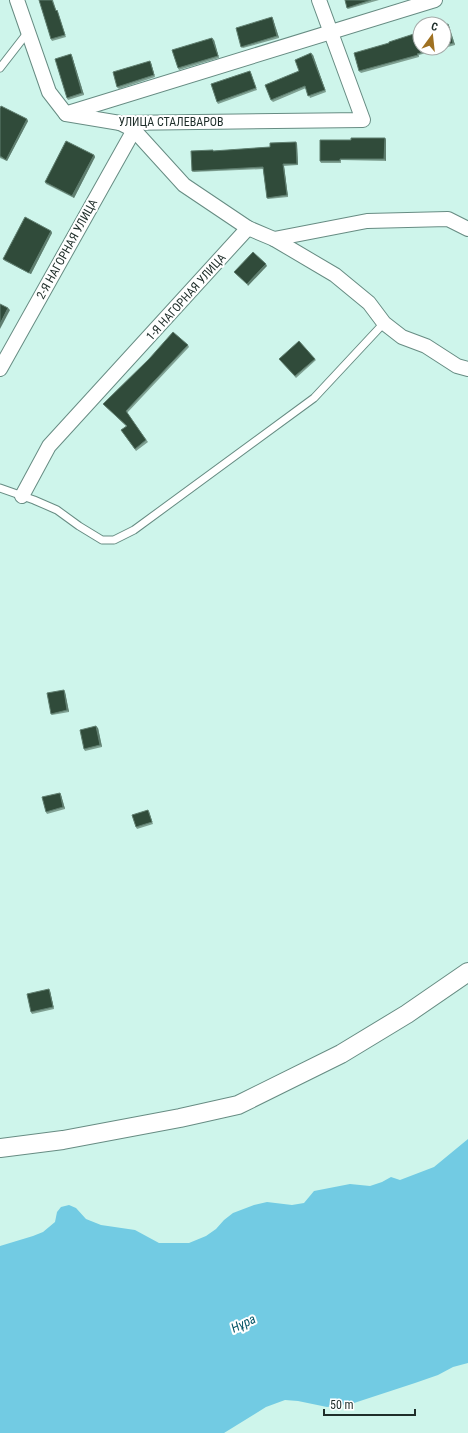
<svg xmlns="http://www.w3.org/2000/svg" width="468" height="1433" font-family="'Roboto Condensed',sans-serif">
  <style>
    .water { fill: #72cbe3 }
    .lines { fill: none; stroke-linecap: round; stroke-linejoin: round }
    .service-casing { stroke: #678c83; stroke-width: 9 }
    .minor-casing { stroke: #678c83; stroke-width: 16 }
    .tertiary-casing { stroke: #678c83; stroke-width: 20 }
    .service { stroke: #fff; stroke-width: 7 }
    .minor { stroke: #fff; stroke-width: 14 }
    .tertiary { stroke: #fff; stroke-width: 18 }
    .wall { fill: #7fa092 }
    .shaded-wall { fill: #5f7e6f }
    .building { fill: #304b3a; stroke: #5f7e6f }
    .labels { text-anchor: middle; stroke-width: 4; stroke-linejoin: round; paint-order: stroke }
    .street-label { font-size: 12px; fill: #1e2d29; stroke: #fff }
    .water-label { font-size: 13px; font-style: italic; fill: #085768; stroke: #fff }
  </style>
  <rect width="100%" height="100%" fill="#cef5eb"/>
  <!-- water -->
  <path class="water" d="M468,1139V1363L453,1367L438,1375L415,1383L354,1403L327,1407L298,1401L285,1400L266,1407L224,1433H0V1246L33,1236L43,1232L55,1222L57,1212L61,1207L69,1205L76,1208L86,1219L101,1225L135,1230L159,1243H189L206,1236L216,1229L224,1220L233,1213L254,1205L267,1202L292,1205L304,1203L314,1191L350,1184L370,1186L382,1182L391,1177L400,1180L434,1167Z"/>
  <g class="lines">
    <defs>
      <g id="service">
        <path d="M0,68L28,32"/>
        <path d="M0,488L34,500L57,510L79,526L102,540H114L134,530L314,398L384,323"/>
      </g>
      <g id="minor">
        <path d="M17,0L49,92L66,114"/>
        <path d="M68,113L435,0"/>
        <path d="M66,114L120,123L363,120L319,0"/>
        <path d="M248,228L274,239L335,275L369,303L384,323L402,337L426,346L457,366L468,369"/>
        <path d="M274,239L367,221L448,219L468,229"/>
        <path d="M0,369L134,130"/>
        <path d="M22,496L49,446L248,228L184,185L134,130L120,123"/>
      </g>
      <path id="tertiary" d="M0,1148L63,1140L180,1118L238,1105L341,1054L407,1014L468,972"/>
    </defs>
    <!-- service casing -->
    <use href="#service" class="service-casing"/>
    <!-- minor casing -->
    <use href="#minor" class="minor-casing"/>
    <!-- tertiary casing -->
    <use href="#tertiary" class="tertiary-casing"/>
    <!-- service -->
    <use href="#service" class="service"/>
    <!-- minor -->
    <use href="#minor" class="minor"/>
    <!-- tertiary -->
    <use href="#tertiary" class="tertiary"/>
  </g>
  <!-- wall -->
  <g class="wall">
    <path d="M39,0H53L56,10H57L58,12L66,37L52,41L51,39Z"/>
    <path d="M345,0H379L348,9L347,8Z"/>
    <path d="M272,17L273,19L279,38L243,48L241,47Z"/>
    <path d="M444,25L449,26L455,45L419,55V57L361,73L359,71L420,48H444Z"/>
    <path d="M214,40L219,58L179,70L178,68Z"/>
    <path d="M313,55L326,92L310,98L306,88L273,102L271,100L299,71Z"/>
    <path d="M72,56L84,95L68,100L67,98Z"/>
    <path d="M151,63L155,77L119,89L117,87Z"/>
    <path d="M251,73L257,90L218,104L217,102Z"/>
    <path d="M0,108L28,121L7,161L0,158Z"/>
    <path d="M385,138L386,140V161L341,160V163H321L320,161L351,140Z"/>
    <path d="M296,142L297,144L298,165L284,166L288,197L268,199L267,198L263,169L194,172L192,171L214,151L270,147Z"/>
    <path d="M94,155L95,157L74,198L46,184L45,182Z"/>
    <path d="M51,231L52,233L31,274L5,261L3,259Z"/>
    <path d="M188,345L189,347L127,413L148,442L136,451L121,430L126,426L103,404Z"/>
    <path d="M315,359L316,360L296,378L281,361Z"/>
    <path d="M65,692L69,712L52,715L51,714Z"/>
    <path d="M98,728L102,747L85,751L84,749Z"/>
    <path d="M60,793L61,795L65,809L47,814L46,812Z"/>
    <path d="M149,811L153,824L137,829L136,827Z"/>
    <path d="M50,991L54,1009L32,1014L31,1012Z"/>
  </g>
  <!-- shaded-wall -->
  <g class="shaded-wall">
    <path d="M272,17L273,19L279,38L277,36Z"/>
    <path d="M448,24L449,26L455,45L453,43Z"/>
    <path d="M212,38L214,40L219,58L218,56Z"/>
    <path d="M311,53L313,55L326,92L325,90Z"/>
    <path d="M71,54L72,56L84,95L82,93Z"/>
    <path d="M150,61L151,63L155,77L154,75Z"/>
    <path d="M27,119L28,121L7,161L6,160Z"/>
    <path d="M385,138L386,140V161L384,159Z"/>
    <path d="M296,142L297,144L298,165L297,164Z"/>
    <path d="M94,155L95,157L74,198L72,196Z"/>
    <path d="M283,164L284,166L288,197L287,195Z"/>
    <path d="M51,231L52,233L31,274L29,273Z"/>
    <path d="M266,264L267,266L248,286L247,284Z"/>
    <path d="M8,308L10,310L0,329V324Z"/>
    <path d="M64,690L65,692L69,712L67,710Z"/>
    <path d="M96,726L98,728L102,747L100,745Z"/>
    <path d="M60,793L61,795L65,809L63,807Z"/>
    <path d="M49,989L50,991L54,1009L53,1007Z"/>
  </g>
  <!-- building -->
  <g class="building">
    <path d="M39,0H52L56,11L57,10L65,35L51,39Z"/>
    <path d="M345,0H371L347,8Z"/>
    <path d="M272,17L277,36L241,47L236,28Z"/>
    <path d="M448,24L453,43L444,46V25Z"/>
    <path d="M420,32V48H437L417,54L418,55L359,71L354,53L389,43V42Z"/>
    <path d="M212,38L218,56L178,68L172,50Z"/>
    <path d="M311,53L325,90L308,96L305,86L271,100L265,85L299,71L295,60Z"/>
    <path d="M71,54L82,93L67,98L55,59Z"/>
    <path d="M150,61L154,75L117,87L113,72Z"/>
    <path d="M250,71L256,88L217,102L211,84Z"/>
    <path d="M1,106L27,119L6,160L0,156V108Z"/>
    <path d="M351,138H385L384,159H340V161H320V140H351Z"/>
    <path d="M66,141L94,155L72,196L45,182Z"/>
    <path d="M296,142L297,164H283L287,195L267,198L263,167L192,171L191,151L213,150V151L270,147V143Z"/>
    <path d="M25,217L51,231L29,273L3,259Z"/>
    <path d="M253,252L266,264L247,284L234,272Z"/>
    <path d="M0,304L8,308L0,324Z"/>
    <path d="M173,332L188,345L126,411L146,440L135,449L121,430L127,426L103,404L149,359Z"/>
    <path d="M299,341L315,359L295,376L279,359Z"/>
    <path d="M64,690L67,710L51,714L47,693Z"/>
    <path d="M96,726L100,745L84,749L80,730Z"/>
    <path d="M60,793L63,807L46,812L42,797Z"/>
    <path d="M148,810L152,822L136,827L132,815Z"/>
    <path d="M49,989L53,1007L31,1012L27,994Z"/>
  </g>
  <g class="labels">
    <!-- street labels -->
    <g class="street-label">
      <text x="171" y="126">УЛИЦА СТАЛЕВАРОВ</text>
      <text transform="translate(67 249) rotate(-61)" y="4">2-Я НАГОРНАЯ УЛИЦА</text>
      <text transform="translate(186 297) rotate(-48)" y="4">1-Я НАГОРНАЯ УЛИЦА</text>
    </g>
    <!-- water labels -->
    <g class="water-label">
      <text transform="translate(243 1323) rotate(-26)" y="5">Нұра</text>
    </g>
  </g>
  <!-- north arrow -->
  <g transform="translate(432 36) rotate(15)"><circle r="19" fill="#ffffff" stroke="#a5aba9"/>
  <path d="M0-3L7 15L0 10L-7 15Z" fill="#9f7122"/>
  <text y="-6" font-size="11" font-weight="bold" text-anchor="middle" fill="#1e2d29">С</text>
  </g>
  <!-- scale -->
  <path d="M324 1409v6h91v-6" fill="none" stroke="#1e2d29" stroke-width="2"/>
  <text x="330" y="1409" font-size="12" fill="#1e2d29" stroke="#ffffff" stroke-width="3" paint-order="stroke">50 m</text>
</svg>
